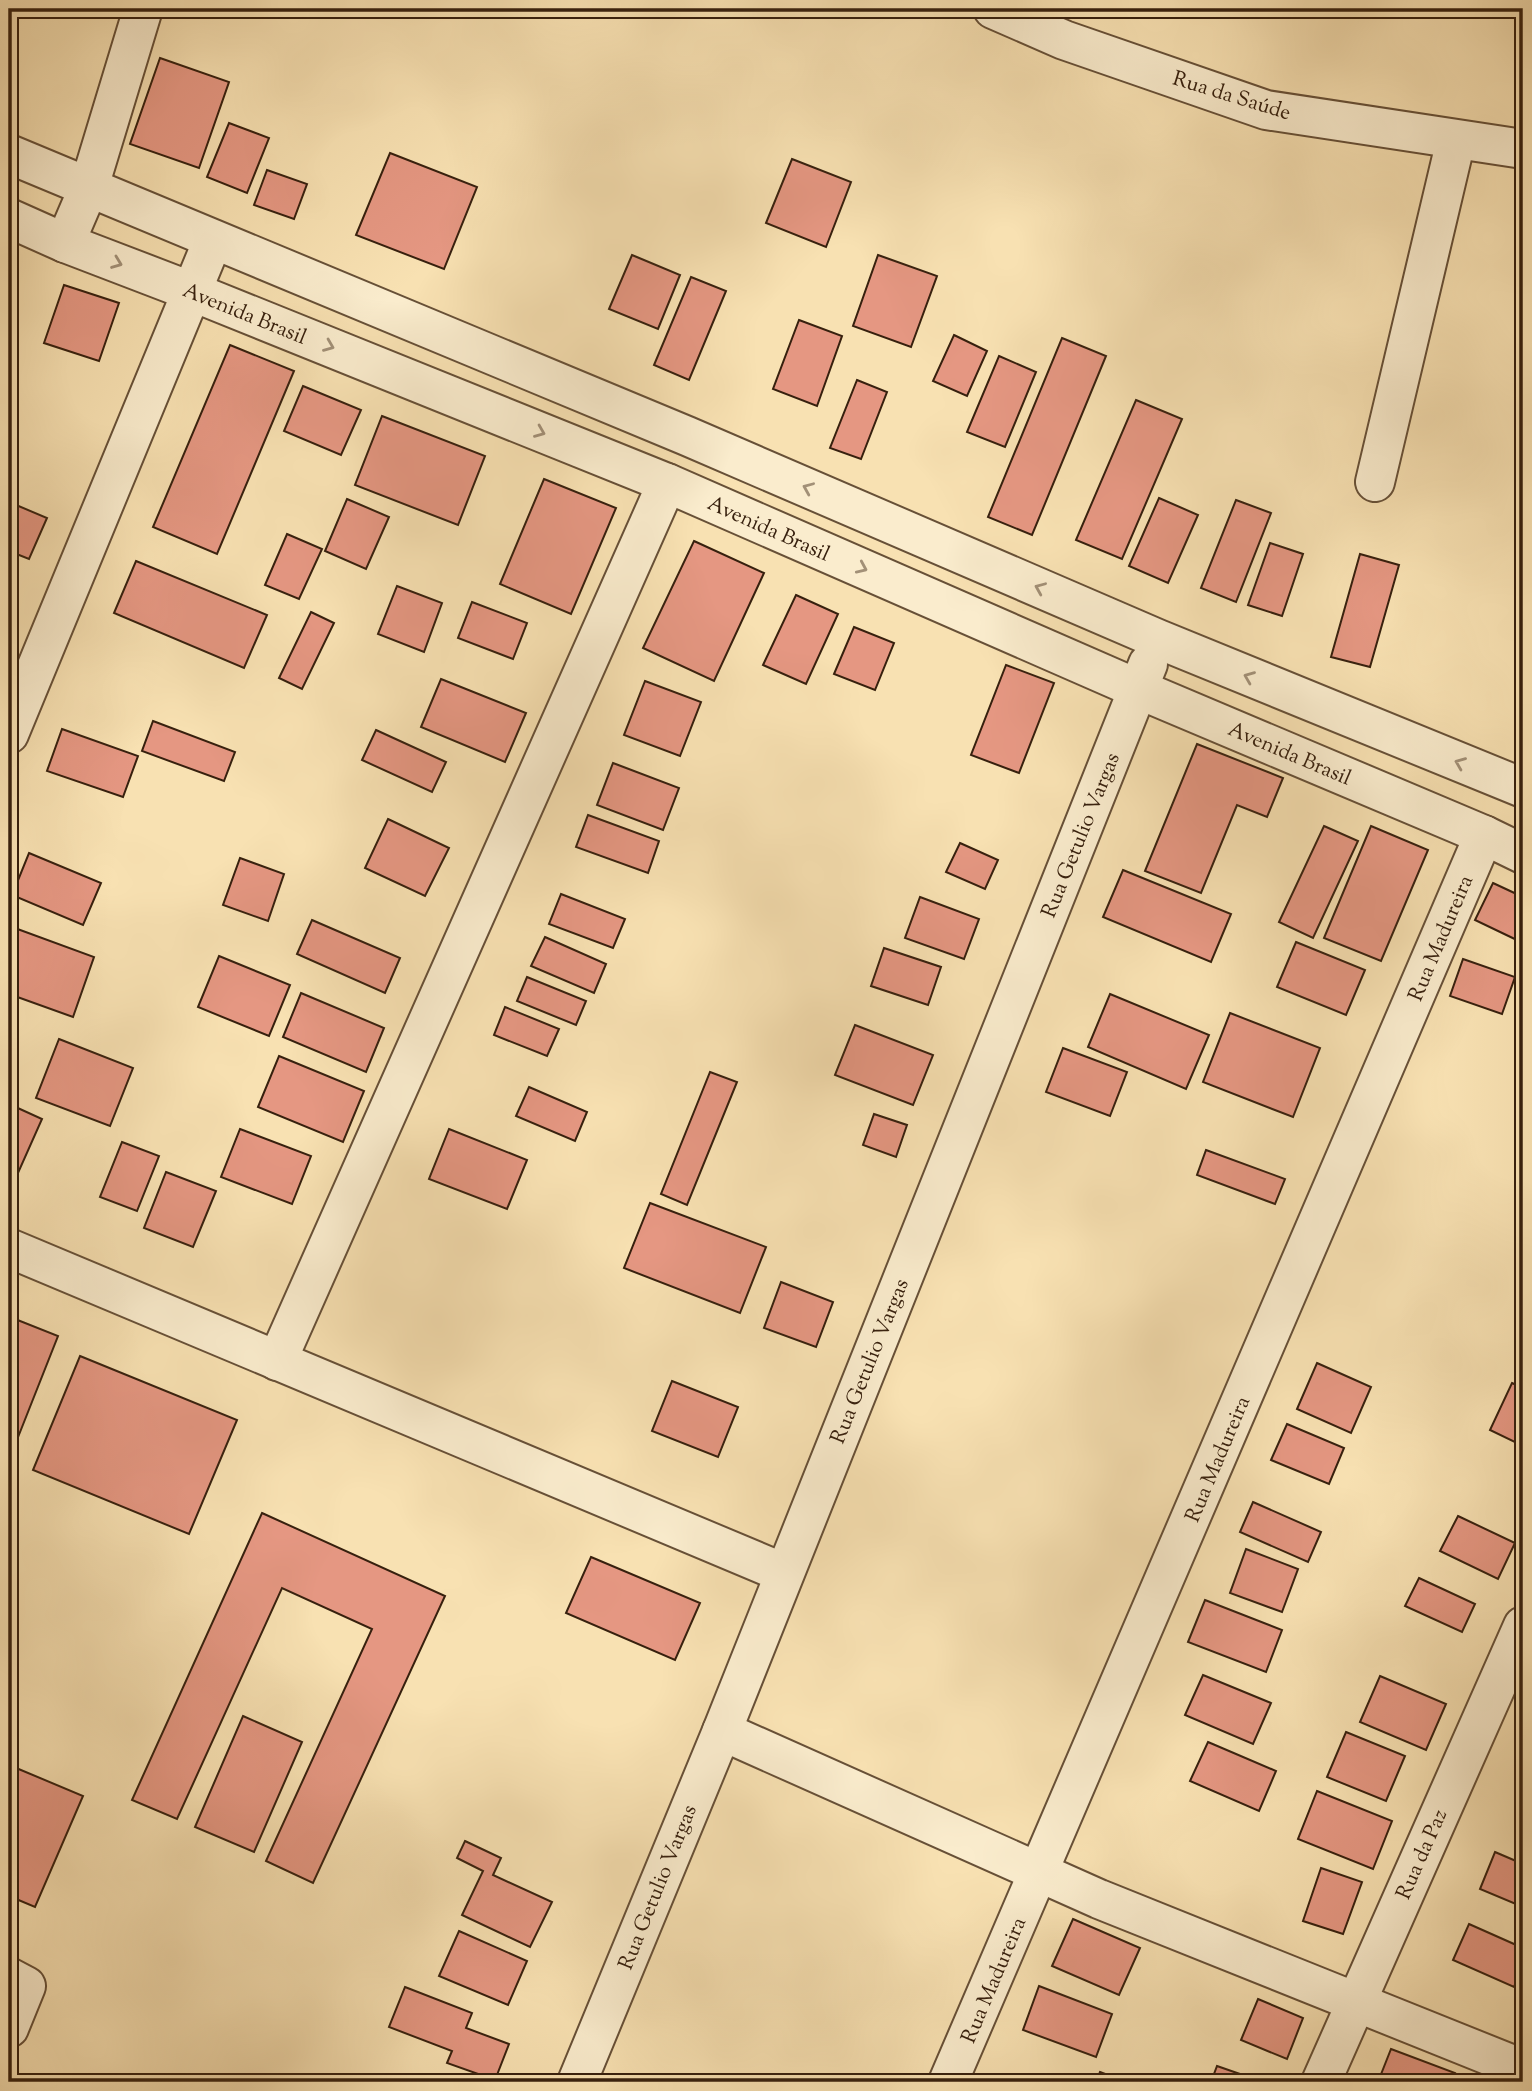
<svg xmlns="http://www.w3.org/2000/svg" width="1532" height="2091" font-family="'Sorts Mill Goudy',serif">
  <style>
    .building { fill: #e59782; stroke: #37200e; stroke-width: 2 }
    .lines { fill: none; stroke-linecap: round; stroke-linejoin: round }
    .minor-casing { stroke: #675037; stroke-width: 42 }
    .minor { stroke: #faeccd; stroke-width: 38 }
    .oneway { stroke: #a29077 }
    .labels { text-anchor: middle; stroke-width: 6; stroke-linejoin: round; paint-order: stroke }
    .street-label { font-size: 21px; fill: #37200e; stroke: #faeccd }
  </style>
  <rect width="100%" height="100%" fill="#f8e1b2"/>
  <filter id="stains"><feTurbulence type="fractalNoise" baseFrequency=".00286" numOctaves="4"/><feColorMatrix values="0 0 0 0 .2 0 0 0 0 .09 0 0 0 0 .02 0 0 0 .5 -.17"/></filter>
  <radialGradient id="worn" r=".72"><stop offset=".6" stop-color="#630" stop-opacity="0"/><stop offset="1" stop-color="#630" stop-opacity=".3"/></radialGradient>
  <!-- building -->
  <g class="building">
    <path d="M160,58L229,82L199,168L130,144Z"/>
    <path d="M229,123L269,138L247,193L207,177Z"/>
    <path d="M390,153L477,187L444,269L356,235Z"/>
    <path d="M792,159L851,182L826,247L766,223Z"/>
    <path d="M267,170L307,184L294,219L254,205Z"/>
    <path d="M632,255L680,275L658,329L609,309Z"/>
    <path d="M878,255L937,276L911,347L853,326Z"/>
    <path d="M691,277L726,291L689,380L654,365Z"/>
    <path d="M64,285L119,303L99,361L44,343Z"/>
    <path d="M799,320L842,336L817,406L773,389Z"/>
    <path d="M954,335L987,351L967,396L933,381Z"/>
    <path d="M1062,338L1106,356L1032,535L988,517Z"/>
    <path d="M230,345L294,371L217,554L153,527Z"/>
    <path d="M999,356L1036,372L1005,447L967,432Z"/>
    <path d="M857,380L887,392L861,459L830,448Z"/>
    <path d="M303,386L361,410L341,455L284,431Z"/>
    <path d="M1136,400L1182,419L1122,559L1076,540Z"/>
    <path d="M382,416L485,456L458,525L355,485Z"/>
    <path d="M544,479L616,508L571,614L500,584Z"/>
    <path d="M1159,498L1198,515L1168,583L1129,566Z"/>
    <path d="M347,499L389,517L366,569L325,551Z"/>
    <path d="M1236,500L1271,513L1236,602L1201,588Z"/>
    <path d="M9,502L47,518L29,559L9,551Z"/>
    <path d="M287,534L322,549L299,599L265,585Z"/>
    <path d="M694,541L764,573L714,681L643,648Z"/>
    <path d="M1270,543L1303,554L1282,616L1248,605Z"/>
    <path d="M1360,554L1399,565L1370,667L1331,657Z"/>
    <path d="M136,561L267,615L244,668L114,613Z"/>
    <path d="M397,586L442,603L424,652L378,634Z"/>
    <path d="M796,595L838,614L806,684L763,665Z"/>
    <path d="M472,602L527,623L513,659L458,638Z"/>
    <path d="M311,612L334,623L302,689L279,678Z"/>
    <path d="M854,627L894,643L875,690L834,674Z"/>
    <path d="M1006,665L1054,683L1019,773L971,755Z"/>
    <path d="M441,679L526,713L505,762L421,727Z"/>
    <path d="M645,681L701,702L680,756L624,735Z"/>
    <path d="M153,721L235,752L224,781L142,751Z"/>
    <path d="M62,729L138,756L123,797L47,771Z"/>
    <path d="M376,730L446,762L432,792L362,760Z"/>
    <path d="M1197,744L1283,778L1267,817L1237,805L1201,893L1145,871Z"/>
    <path d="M613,763L679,788L663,830L597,805Z"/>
    <path d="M588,815L659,841L648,873L576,847Z"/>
    <path d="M388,819L449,848L425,896L365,868Z"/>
    <path d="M1324,826L1358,841L1313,938L1279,922Z"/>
    <path d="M1371,826L1428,850L1381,961L1324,938Z"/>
    <path d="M960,843L998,860L985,889L946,872Z"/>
    <path d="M29,853L101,883L83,925L12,895Z"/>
    <path d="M240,858L284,874L268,921L223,905Z"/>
    <path d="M1123,870L1231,914L1211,962L1103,917Z"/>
    <path d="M1493,883L1523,897V936L1521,942L1475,920Z"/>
    <path d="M561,894L625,919L613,948L549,924Z"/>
    <path d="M920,897L979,919L964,959L905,938Z"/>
    <path d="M312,920L400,958L385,993L297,954Z"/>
    <path d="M12,927L94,957L73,1017L9,994V936Z"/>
    <path d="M545,937L606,964L594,993L531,966Z"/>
    <path d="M1296,942L1365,970L1346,1015L1277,987Z"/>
    <path d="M884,948L941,967L928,1005L871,986Z"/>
    <path d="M219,956L290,985L269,1036L198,1007Z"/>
    <path d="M1463,959L1515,977L1502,1014L1450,996Z"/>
    <path d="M527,977L586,1001L576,1025L517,1001Z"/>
    <path d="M301,993L384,1028L366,1072L283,1037Z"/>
    <path d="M1110,994L1209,1035L1186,1089L1088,1047Z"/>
    <path d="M505,1007L559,1029L547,1056L494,1035Z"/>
    <path d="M1230,1013L1320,1048L1293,1117L1203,1082Z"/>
    <path d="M855,1025L933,1055L913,1105L835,1075Z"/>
    <path d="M59,1039L133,1068L110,1126L36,1098Z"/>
    <path d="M1063,1048L1127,1072L1110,1116L1046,1092Z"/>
    <path d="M279,1056L364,1091L343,1142L258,1107Z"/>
    <path d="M710,1072L737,1082L687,1205L661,1194Z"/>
    <path d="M529,1087L587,1112L575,1141L516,1116Z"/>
    <path d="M9,1104L42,1119L18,1173L9,1169Z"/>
    <path d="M874,1114L907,1125L896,1157L863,1145Z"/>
    <path d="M240,1129L311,1156L292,1204L221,1177Z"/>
    <path d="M449,1129L527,1160L507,1209L429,1179Z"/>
    <path d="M122,1142L159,1156L137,1211L100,1197Z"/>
    <path d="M1206,1150L1285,1179L1275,1204L1197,1175Z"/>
    <path d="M166,1172L216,1191L193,1247L144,1228Z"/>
    <path d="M650,1203L766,1247L740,1313L624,1268Z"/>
    <path d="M781,1282L833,1302L816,1347L764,1328Z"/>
    <path d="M10,1317L58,1336L9,1460V1321Z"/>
    <path d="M80,1356L237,1420L189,1534L33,1470Z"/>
    <path d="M1317,1363L1371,1387L1351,1433L1297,1409Z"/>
    <path d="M672,1381L738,1407L718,1457L652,1431Z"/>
    <path d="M1512,1383L1523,1388V1446L1490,1430Z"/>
    <path d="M1287,1424L1344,1448L1329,1484L1271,1460Z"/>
    <path d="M1253,1502L1321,1532L1308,1562L1240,1532Z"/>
    <path d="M262,1513L445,1596L313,1883L266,1861L372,1629L282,1588L177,1819L132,1800Z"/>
    <path d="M1458,1516L1515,1543L1498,1579L1440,1551Z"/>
    <path d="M1246,1549L1298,1569L1282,1612L1230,1593Z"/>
    <path d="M591,1557L700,1603L675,1660L566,1613Z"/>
    <path d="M1419,1578L1475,1604L1462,1632L1405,1606Z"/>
    <path d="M1205,1600L1282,1630L1266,1672L1188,1642Z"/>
    <path d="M1203,1675L1271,1703L1253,1744L1185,1715Z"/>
    <path d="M1380,1676L1446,1704L1426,1750L1360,1722Z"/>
    <path d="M243,1716L302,1742L254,1852L195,1827Z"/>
    <path d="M1346,1732L1405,1756L1386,1801L1327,1777Z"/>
    <path d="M1208,1742L1276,1771L1259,1811L1190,1781Z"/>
    <path d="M9,1765L83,1796L35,1907L9,1896Z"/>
    <path d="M1317,1791L1392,1821L1373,1869L1298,1839Z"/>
    <path d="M465,1841L501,1858L493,1875L552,1902L530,1947L462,1915L483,1871L457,1858Z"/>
    <path d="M1495,1852L1523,1864V1907L1480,1889Z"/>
    <path d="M1321,1868L1362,1882L1343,1934L1303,1921Z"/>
    <path d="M1073,1919L1140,1948L1119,1995L1052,1966Z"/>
    <path d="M1469,1924L1523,1948V1966L1514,1987L1453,1960Z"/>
    <path d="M459,1931L527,1961L508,2005L439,1976Z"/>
    <path d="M1039,1986L1112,2014L1096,2057L1023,2030Z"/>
    <path d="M405,1987L472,2013L466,2028L509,2044L495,2080L447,2063L452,2051L389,2027Z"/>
    <path d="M1258,1999L1303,2018L1287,2059L1241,2040Z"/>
    <path d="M1391,2049L1455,2073L1451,2082H1378Z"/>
    <path d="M1217,2066L1263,2082H1211Z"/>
    <path d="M1100,2072L1126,2082H1096Z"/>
  </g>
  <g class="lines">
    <defs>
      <g id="minor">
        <path d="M993,9L1064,40L1266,110L1523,149"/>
        <path d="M9,154L687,436L1158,639L1523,788"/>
        <path d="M9,218L65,243L193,292L667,483L1138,689L1484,835L1523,854"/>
        <path d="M65,243L89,187L143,9"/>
        <path d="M1375,482L1456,140"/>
        <path d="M9,734L213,240"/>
        <path d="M9,1248L784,1573"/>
        <path d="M277,1361L667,483"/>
        <path d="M722,1731L1099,1899L1523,2069"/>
        <path d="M9,1977L26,1986L9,2028"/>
        <path d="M577,2082L722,1731L1148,664"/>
        <path d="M948,2082L1484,835"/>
        <path d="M1321,2082L1523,1626"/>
      </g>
    </defs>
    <!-- minor casing -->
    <use href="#minor" class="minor-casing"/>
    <!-- minor -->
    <use href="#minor" class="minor"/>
  </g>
  <!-- one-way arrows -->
  <defs><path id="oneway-chevron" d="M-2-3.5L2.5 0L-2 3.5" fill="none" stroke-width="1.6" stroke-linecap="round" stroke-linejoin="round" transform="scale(1.75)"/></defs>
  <g class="oneway">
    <use href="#oneway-chevron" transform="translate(117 263) rotate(21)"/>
    <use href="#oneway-chevron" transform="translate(329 346) rotate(22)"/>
    <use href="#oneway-chevron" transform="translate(540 432) rotate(22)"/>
    <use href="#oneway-chevron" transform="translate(808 488) rotate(-157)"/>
    <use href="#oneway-chevron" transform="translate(862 568) rotate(24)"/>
    <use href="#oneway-chevron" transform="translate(1040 588) rotate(-157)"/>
    <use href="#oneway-chevron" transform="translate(1249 677) rotate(-158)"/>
    <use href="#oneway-chevron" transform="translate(1460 763) rotate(-158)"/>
  </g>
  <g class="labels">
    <!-- street labels -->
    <g class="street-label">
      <text transform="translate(1232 95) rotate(17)" y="7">Rua da Saúde</text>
      <text transform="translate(245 313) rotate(22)" y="7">Avenida Brasil</text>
      <text transform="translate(769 528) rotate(24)" y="7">Avenida Brasil</text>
      <text transform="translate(1290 753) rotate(23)" y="7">Avenida Brasil</text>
      <text transform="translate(1080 835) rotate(-68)" y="7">Rua Getulio Vargas</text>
      <text transform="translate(1440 938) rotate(-67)" y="7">Rua Madureira</text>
      <text transform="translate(869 1361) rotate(-68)" y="7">Rua Getulio Vargas</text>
      <text transform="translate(1217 1459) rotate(-67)" y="7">Rua Madureira</text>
      <text transform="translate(1421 1854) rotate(-66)" y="7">Rua da Paz</text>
      <text transform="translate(657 1887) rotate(-68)" y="7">Rua Getulio Vargas</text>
      <text transform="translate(993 1980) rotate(-67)" y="7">Rua Madureira</text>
    </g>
  </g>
  <!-- margin -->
  <rect width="1532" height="2091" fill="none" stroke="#f8e1b2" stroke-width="35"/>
  <rect x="10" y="10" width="1511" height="2070" fill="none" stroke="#37200e" stroke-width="3.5"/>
  <rect x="18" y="18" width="1497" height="2056" fill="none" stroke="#37200e" stroke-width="2"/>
  <rect width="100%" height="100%" filter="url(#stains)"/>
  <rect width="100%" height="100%" fill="url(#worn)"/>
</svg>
